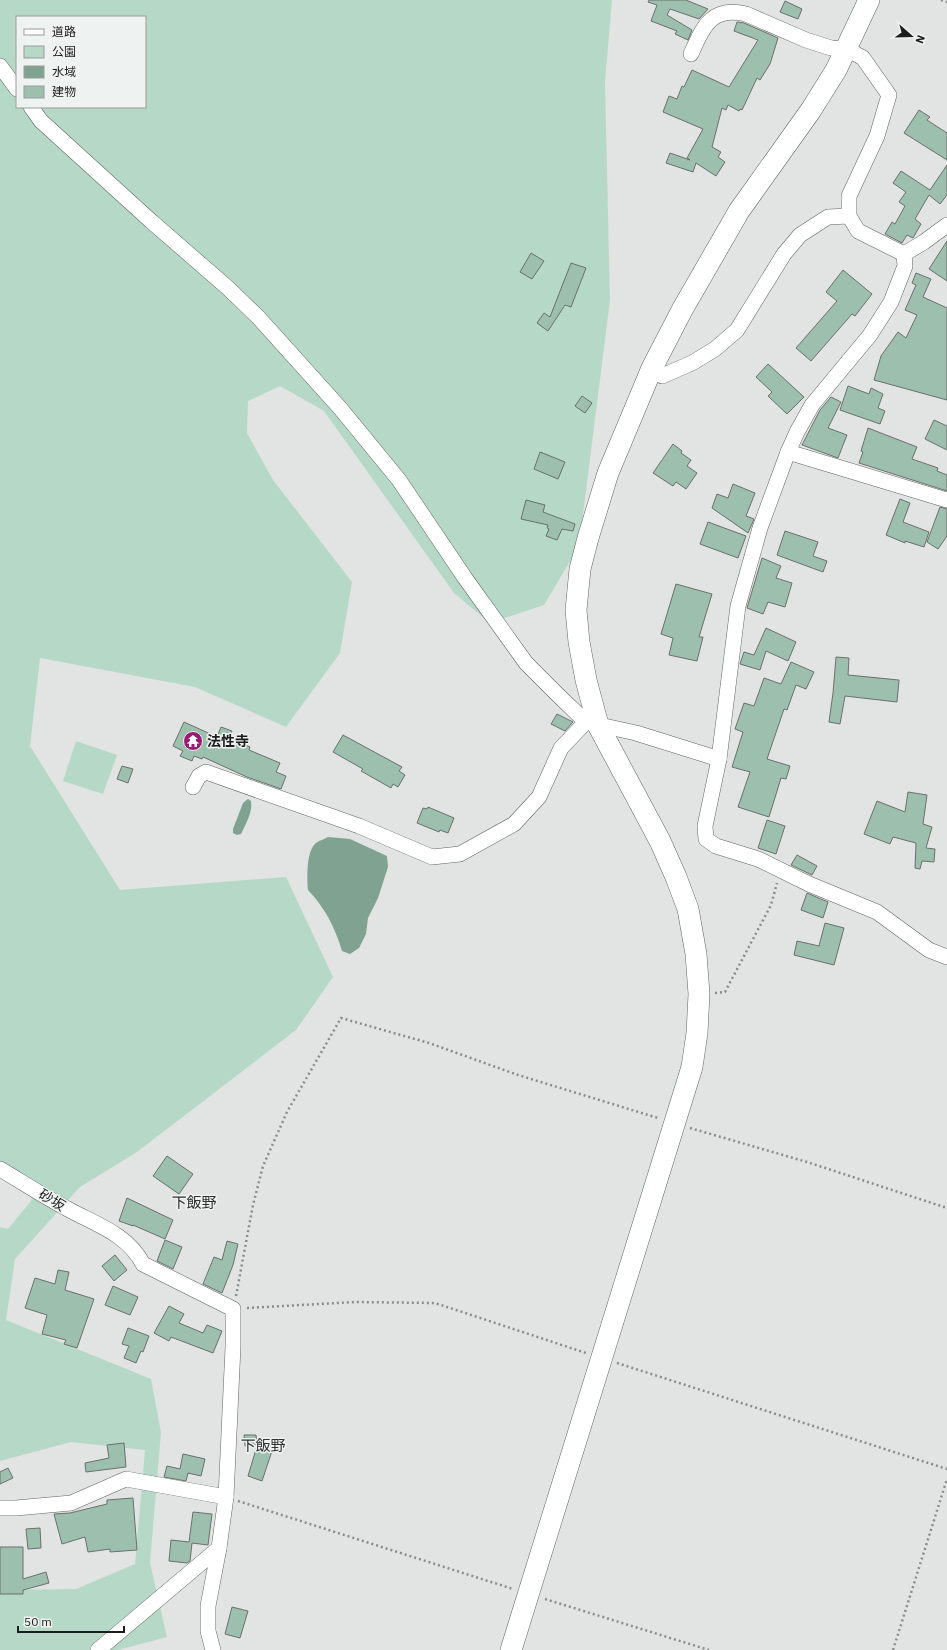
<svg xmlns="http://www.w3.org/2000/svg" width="947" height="1650" font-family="'IBM Plex Sans','Noto Sans JP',sans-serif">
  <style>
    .green { fill: #b6d9c7; fill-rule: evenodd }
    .water { fill: #80a291 }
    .building { fill: #9dc0ae; stroke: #6b6f6d }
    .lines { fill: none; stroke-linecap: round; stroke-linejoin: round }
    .street-casing { stroke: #616463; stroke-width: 16 }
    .secondary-casing { stroke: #616463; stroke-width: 22 }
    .path { stroke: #8a8c8b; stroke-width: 2.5; stroke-dasharray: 2 3; stroke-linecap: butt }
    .street { stroke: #fff; stroke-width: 15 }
    .secondary { stroke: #fff; stroke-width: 21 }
    .labels { text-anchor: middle; stroke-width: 3; stroke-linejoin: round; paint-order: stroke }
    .poi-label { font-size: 14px; font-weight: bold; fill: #1b1c1c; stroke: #eef2f0; text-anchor: start }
    .street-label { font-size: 14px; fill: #1b1c1c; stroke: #eef2f0 }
    .neighbourhood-label { font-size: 15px; fill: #2e3130; stroke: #eef2f0 }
  </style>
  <rect width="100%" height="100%" fill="#e1e4e2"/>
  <!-- green -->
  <g class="green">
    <path d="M0,0H612L605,81L610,300L579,546L544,605L490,623L454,593L324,411L280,386L248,401L247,433L273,480L352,582L340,653L286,727L195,687L40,658L30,746L120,890L286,877L333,977L296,1030L137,1152L80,1187L15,1259L6,1320L151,1379L161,1432L150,1563L167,1637L118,1650H0V1590L76,1589L135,1564L145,1450L71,1442L0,1461V1227L8,1229L31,1201L35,1182L0,1162ZM17,17H145V107H17Z"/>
    <path d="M76,741L117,755L103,794L63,781Z"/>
  </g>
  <!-- water -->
  <g class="water">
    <path d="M248,799L251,801C253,811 246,824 241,834L237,835L233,833V829L243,803Z"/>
    <path d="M328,837L350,839L387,856L388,867L378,898L368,918L366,934L359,948L350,954L342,951C335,927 325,908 308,890C307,878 306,851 316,843C320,840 325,839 328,837Z"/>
  </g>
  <!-- building -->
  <g class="building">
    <path d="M649,0H686L708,9L699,19L670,9L667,15L692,30L688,40L675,34L677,31L651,21L657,5L648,2Z"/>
    <path d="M785,1L802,9L798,19L780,12Z"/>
    <path d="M737,22L744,23L778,38L770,64L760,80L757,78L742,110L740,109L739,111L728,105L726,110L722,108L712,147L721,152L718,157L725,162L716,176L696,163L693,172L666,163L670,153L690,160L687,158L703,129L663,112L669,96L677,99L682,86L684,87L692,70L729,87L758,40L734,31Z"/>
    <path d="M919,110L930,117L927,120L947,133V160L904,133Z"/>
    <path d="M947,165V195L940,204L929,195L915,219L921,224L913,238L907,235L902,243L885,234L892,222L895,224L905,206L899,202L906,192L893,183L901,171L930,190Z"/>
    <path d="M947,241V281L929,269Z"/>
    <path d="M531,253L544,261L532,279L520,272Z"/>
    <path d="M571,263L586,268L571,307L565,305L548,331L537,323L544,313L550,317Z"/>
    <path d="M843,270L872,294L855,316L852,314L811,361L796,348L837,301L826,292Z"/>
    <path d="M916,273L931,279L923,297L947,308V400L874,380L881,356L898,332L906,338L917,315L905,310L916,285L912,283Z"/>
    <path d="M768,364L804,397L787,414L768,396L772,392L756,377Z"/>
    <path d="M848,386L869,394L871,388L883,394L878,408L885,411L880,424L840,410Z"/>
    <path d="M582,396L592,403L585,413L575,406Z"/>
    <path d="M831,397L841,402L828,428L847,435L838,458L802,445L820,410Z"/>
    <path d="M934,420L947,426V450L925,439Z"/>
    <path d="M868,428L917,447L912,459L938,468L937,471L947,475V491L859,463L863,452L861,451Z"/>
    <path d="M673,444L682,451L681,453L691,460L687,466L697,473L686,489L676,482L673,486L653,473Z"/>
    <path d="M540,452L565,462L558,479L534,469Z"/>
    <path d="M733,484L755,493L746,516L754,519L748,533L712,508L717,494L728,498Z"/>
    <path d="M900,499L910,503L903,522L929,532L924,547L905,541V543L886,535Z"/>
    <path d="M526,500L545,505L543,512L575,524L573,531L562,529L557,540L546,536L549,529L547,528L548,525L521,519Z"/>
    <path d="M940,507L947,509V536L938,549L927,542Z"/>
    <path d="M708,522L746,536L738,558L700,544Z"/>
    <path d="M785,531L818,542L813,556L827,561L823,572L777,555Z"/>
    <path d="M762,558L781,566L776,578L792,583L785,607L768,602L763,614L747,608Z"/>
    <path d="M676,584L712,594L699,637H703L697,661L669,655L673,638L661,634Z"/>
    <path d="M766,628L796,642L788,661L766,651L760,670L740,664L744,652L754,655Z"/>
    <path d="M836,657L849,658L848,675L899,680L897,702L845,696L840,724L829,722L833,693Z"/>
    <path d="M791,662L814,672L806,689L796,685L787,710L784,709L767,759L790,766L786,779L781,778L769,817L738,807L750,772L732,767L743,732L735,729L744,703L754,706L764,678L781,684Z"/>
    <path d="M557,714L573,722L565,731L551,724Z"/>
    <path d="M184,722L217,737L221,727L232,731L229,738L250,747L249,750L280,763L276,772L286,776L281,789L247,777L203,757L202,759L194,756L192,761L180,756L183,751L173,746Z"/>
    <path d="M343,735L402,767L399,771L405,775L398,787L393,784L391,788L361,771L363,769L333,752Z"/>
    <path d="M122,766L133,769L128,783L117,779Z"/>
    <path d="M908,792L927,795L923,824L932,827L926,848L935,849L934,862L922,861L920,869L915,868L916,843L893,837L890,844L864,834L877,801L905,812Z"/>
    <path d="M428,807L454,818L448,833L440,830L439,832L417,823L423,808L427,809Z"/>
    <path d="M767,820L785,826L776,854L758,848Z"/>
    <path d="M797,855L817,866L812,875L791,865Z"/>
    <path d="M807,893L828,902L823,918L801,910Z"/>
    <path d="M825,923L844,928L834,965L794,955L797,941L819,946Z"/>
    <path d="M167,1156L193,1174L179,1194L153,1176Z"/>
    <path d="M127,1198L173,1220L165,1239L133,1225V1226L119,1221Z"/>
    <path d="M165,1240L182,1247L173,1269L157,1261Z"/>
    <path d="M227,1241L238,1244L233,1265L222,1293L203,1284L214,1257L222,1260Z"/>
    <path d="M115,1255L127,1270L114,1281L102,1266Z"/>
    <path d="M58,1270L69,1272L65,1290L94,1299L77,1348L64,1344L66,1340L42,1334L47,1315L25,1308L35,1278L55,1284Z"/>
    <path d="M113,1286L138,1297L130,1315L105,1305Z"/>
    <path d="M169,1306L184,1314L179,1323L203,1333L207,1325L222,1331L213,1353L171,1337L169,1341L154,1333Z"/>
    <path d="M128,1328L149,1336L143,1352L141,1351L136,1363L124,1358L129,1346L122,1344Z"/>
    <path d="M244,1435H256L257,1445L245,1446Z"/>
    <path d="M124,1443L126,1467L86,1472L85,1463L109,1458L107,1445Z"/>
    <path d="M257,1446L272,1451L262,1481L248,1476Z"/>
    <path d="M183,1454L205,1459L201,1476L188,1473L186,1481L164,1477L167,1466L180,1469Z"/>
    <path d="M8,1468L13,1478L0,1484V1472Z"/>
    <path d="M133,1498L137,1550L110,1552V1549L88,1552L85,1537L62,1544L54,1514L70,1513L107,1504V1500Z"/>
    <path d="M193,1512L212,1514L208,1545L192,1543L190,1561L187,1563L169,1561L171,1540L189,1542Z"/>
    <path d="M40,1528L41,1548L28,1549L26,1529Z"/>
    <path d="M0,1547H23V1579L46,1572L49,1583L23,1590V1594H0Z"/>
    <path d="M232,1607L248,1611L240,1638L225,1634Z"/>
  </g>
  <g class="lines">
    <defs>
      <g id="street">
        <path d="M691,54C703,27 711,6 746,14L806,40L831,48L847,49L863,58L889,95L877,136L849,196V216L858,231L904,254L905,266L891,302L870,335L812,405L797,432L788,452L760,528L738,606L719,759L705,826L706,839L716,846L758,859L809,884L877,912L929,950L947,957"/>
        <path d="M0,66L17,89"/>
        <path d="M31,107L41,121L152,222L228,288L259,318L340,408L399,480L465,578L526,663L559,696L586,722L636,733L719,759"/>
        <path d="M904,254L924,242L947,225"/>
        <path d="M652,368L662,376L692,363L715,349L737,330L784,254L800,235L828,217L849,216"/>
        <path d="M788,452L947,500"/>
        <path d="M193,787L199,776L206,772L359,826L432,857L460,854L514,824L539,797L561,748L586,722"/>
        <path d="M0,1169C22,1182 43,1196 66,1208C94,1224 127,1233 143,1264L233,1309V1347L226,1497L219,1548L208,1606V1631L213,1650"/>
        <path d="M0,1508H16L71,1503L126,1479L226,1497"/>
        <path d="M98,1650L219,1548"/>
      </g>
      <path id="secondary" d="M511,1650L692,1067L697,1033L699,994L696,954L688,909L676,877L660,841L598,725L586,680L579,642L576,610L580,569L588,538L608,473L652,368L682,310L739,211L811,110L836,70L869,0"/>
    </defs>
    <!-- street casing -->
    <use href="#street" class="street-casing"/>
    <!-- secondary casing -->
    <use href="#secondary" class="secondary-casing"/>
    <!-- path -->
    <g class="path">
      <path d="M941,0L947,2"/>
      <path d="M715,993L725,992L771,905L777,883"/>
      <path d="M690,1128L807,1162L947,1208"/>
      <path d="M236,1296L253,1205L263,1166L287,1112L341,1018L429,1043L518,1075L658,1118"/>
      <path d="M247,1308L355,1302L435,1303L586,1353"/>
      <path d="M617,1363L947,1469"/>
      <path d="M238,1501L513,1589"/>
      <path d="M545,1599L709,1650"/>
      <path d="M893,1650L947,1479"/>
    </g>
    <!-- street -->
    <use href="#street" class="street"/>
    <!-- secondary -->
    <use href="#secondary" class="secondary"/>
  </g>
  <!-- icons -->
  <defs>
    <symbol id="temple-disc" viewBox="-11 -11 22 22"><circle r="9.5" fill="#981b74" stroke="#eef2f0"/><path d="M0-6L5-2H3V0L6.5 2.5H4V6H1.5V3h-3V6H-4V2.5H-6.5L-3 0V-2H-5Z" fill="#fff"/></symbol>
  </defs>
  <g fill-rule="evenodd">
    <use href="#temple-disc" x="182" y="730" width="22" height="22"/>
  </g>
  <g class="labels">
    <!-- poi labels -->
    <g class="poi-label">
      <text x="207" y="746">法性寺</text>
    </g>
    <!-- street labels -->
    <g class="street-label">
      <text transform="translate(52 1200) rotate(31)" y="5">砂坂</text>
    </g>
    <!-- neighbourhood labels -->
    <g class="neighbourhood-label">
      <text x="194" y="1208">下飯野</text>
      <text x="263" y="1451">下飯野</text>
    </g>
  </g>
  <!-- legend -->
  <rect x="16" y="16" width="130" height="92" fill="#eef2f0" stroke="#9a9c9b"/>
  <rect x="24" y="29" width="20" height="6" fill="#ffffff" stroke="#9a9c9b"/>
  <text x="52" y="36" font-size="12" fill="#1b1c1c">道路</text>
  <rect x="24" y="46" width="20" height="12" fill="#b6d9c7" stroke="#9a9c9b"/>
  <text x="52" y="56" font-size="12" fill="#1b1c1c">公園</text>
  <rect x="24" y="66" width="20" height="12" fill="#80a291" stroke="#9a9c9b"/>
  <text x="52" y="76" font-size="12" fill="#1b1c1c">水域</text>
  <rect x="24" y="86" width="20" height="12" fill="#9dc0ae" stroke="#9a9c9b"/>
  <text x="52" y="96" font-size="12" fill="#1b1c1c">建物</text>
  <!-- north arrow -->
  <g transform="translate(911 36) rotate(110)" stroke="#eef2f0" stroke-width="3" paint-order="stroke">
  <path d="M0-3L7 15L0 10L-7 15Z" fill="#1b1c1c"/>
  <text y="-6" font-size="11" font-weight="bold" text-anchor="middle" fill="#1b1c1c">N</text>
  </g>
  <!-- scale -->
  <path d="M18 1626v6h106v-6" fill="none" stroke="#1b1c1c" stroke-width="2"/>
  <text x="24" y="1626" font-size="12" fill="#1b1c1c" stroke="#eef2f0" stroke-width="3" paint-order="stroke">50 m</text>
</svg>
